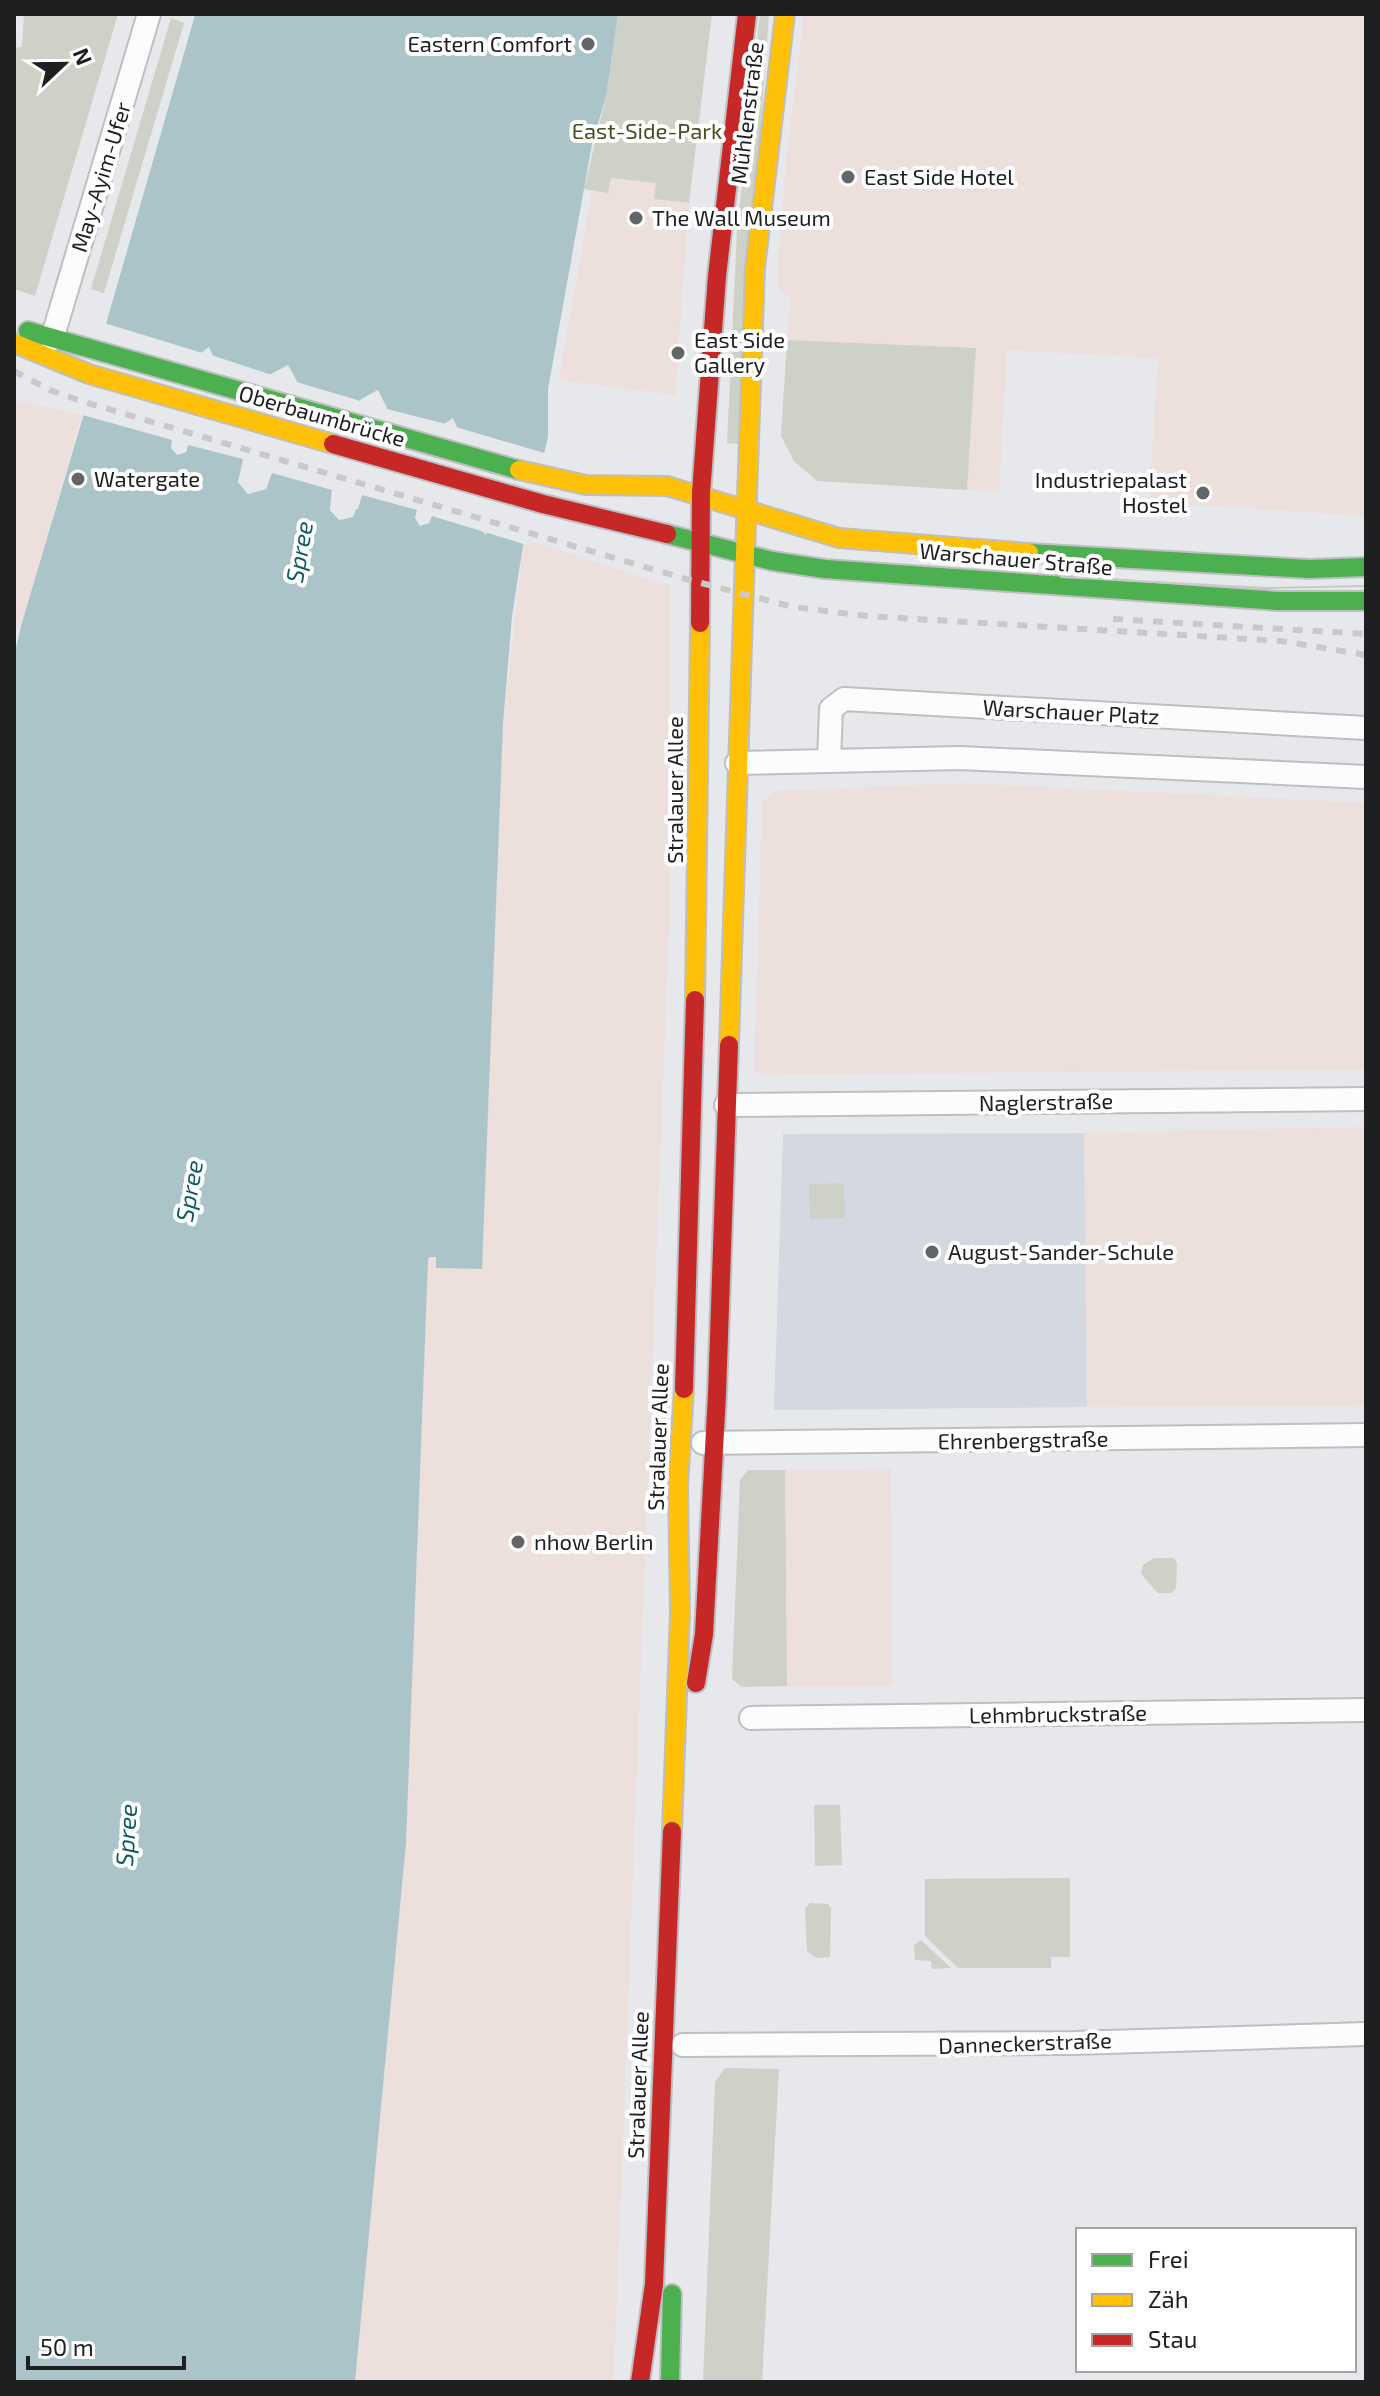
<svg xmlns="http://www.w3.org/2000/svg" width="1380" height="2396" font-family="'Exo 2',sans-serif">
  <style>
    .commercial { fill: #ecdfdc }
    .built { fill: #d4d9e1 }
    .green { fill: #ced1c8 }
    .water { fill: #aac4ca; fill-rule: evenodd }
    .pier { fill: #e6e8eb }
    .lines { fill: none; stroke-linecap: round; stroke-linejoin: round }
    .street-casing { stroke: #bebfc1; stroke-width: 26 }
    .fast-casing { stroke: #bebfc1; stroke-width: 22 }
    .slow-casing { stroke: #bebfc1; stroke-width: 22 }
    .jam-casing { stroke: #bebfc1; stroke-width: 22 }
    .street { stroke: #fbfcfc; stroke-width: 22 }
    .fast { stroke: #4caf50; stroke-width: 18 }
    .slow { stroke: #ffc107; stroke-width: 18 }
    .jam { stroke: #c62828; stroke-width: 18 }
    .tram { stroke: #c9c9ca; stroke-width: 2 }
    .rail { stroke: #c9c9ca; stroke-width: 6; stroke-dasharray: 10 10; stroke-linecap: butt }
    .poi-dot { fill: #646568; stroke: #fff; stroke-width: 3 }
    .labels { text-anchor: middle; stroke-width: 8; stroke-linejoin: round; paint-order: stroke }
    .poi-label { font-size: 22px; fill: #1e1f21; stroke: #fff; text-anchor: start }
    .street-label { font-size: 22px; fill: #1e1f21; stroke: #fff }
    .park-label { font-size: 22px; fill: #474f1f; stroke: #fff }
    .water-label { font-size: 24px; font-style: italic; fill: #105b68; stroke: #fff }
  </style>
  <rect width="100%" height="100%" fill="#e6e8eb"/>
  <!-- commercial -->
  <g class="commercial">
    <path d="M804,14H1366V516L1149,502L1158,358L1007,350L999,492L967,490L976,348L787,340L790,297L780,291L777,282L786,161Z"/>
    <path d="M610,178L656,183L655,199L689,203L675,395L559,380L592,190L608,192Z"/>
    <path d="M14,400L82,415L21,626L14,624Z"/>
    <path d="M524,539L670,586V900L614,2375L613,2382H355L406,1843L428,1261L429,1257H436L437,1268L482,1269L503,724Z"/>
    <path d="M965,783L1366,803V1069L760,1075L754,1070L762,804L773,791Z"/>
    <path d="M1366,1127V1405L1087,1407L1084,1133Z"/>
    <path d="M891,1469L892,1686L742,1687L732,1679L763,1470Z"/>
  </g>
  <!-- built -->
  <path class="built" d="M1084,1133L1087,1407L774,1410L783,1134Z"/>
  <!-- green -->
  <g class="green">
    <path d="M24,14H118L35,296L14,289V48L22,47Z"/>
    <path d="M618,14H712L689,203L654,199L656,183L611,178L608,193L584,189L606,96Z"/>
    <path d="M760,14H769L738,444L727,443L737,231Z"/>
    <path d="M171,18L184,23L104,293L91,289Z"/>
    <path d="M787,340L976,348L967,490L817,481L794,461L781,436Z"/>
    <path d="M844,1183L845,1218L810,1219L809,1184Z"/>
    <path d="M748,1470H785L787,1686L742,1687L732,1679L740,1480Z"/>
    <path d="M1154,1558H1174L1177,1563L1176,1588L1172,1593H1158L1141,1574L1143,1565Z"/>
    <path d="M814,1805H840L842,1865L815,1866Z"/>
    <path d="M1070,1878V1957H1051V1968H958L925,1936V1879Z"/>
    <path d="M810,1903L828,1904L831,1908L830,1957L816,1958L807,1951L805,1909Z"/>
    <path d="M921,1940L951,1968L932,1969L931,1961L915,1960L914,1945Z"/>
    <path d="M725,2068L779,2069L762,2382H703L715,2082Z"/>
  </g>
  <!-- water -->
  <path class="water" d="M618,14L606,96L592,144L548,389V437L524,539L512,616L503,724L482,1269L436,1268V1257H429L428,1261L406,1843L355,2382H14V657L21,626L110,326L106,324L195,15ZM209,347L213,356L186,452L177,455L173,440L201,353ZM288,365L297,381L266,489L248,494L238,482L269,375ZM378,390L387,408L358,509H354L352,517L339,520L330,510L332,490L361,399ZM453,418L457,427L429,523L420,525L415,518L444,424ZM511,443L486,535L479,528Z"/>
  <!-- pier -->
  <path class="pier" d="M104,323L206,354L177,441L178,450L183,449L208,354L275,376L242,481L249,489L263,486L293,381L364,402L335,499L334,509L341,516L349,513L355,505L383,408L450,425L419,517L422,521L426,520L452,426L548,454L527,545L432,516L429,523L420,526L415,518L417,510L362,495L353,517L339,520L330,510L332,490L272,473L266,489L248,494L238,482L243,459L188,445L186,452L177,455L171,448L172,440L79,414Z"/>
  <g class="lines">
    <defs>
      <g id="street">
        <path d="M52,339L149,14"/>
        <path d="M829,761L831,709L844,699L1366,728"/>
        <path d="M737,763L960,758L1366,777"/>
        <path d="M726,1105L1366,1099"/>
        <path d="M703,1443L1366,1435"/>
        <path d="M751,1718L1366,1710"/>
        <path d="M683,2045L1074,2043L1366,2034"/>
      </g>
      <g id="fast">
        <path d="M28,331L519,470"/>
        <path d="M667,534L772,561L825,569L1278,601H1366"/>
        <path d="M1029,553L1309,569L1366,567"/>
        <path d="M670,2382L672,2294"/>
      </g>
      <g id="slow">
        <path d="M14,343L89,374L333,444"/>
        <path d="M519,470L586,485L667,486"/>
        <path d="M667,486L839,538L1029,553"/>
        <path d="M745,554L755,268L785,14"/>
        <path d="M695,1000L700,623"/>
        <path d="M729,1045L745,554"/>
        <path d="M672,1831L680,1613L678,1486L684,1389"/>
      </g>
      <g id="jam">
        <path d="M333,444L543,504L667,534"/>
        <path d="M701,493L717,276L747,14"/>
        <path d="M700,623L701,493"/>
        <path d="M684,1389L695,1000"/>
        <path d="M696,1683L704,1634L717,1394L729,1045"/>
        <path d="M640,2382L654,2284L672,1831"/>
      </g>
    </defs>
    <!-- street casing -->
    <use href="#street" class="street-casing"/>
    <!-- fast casing -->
    <use href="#fast" class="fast-casing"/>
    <!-- slow casing -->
    <use href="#slow" class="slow-casing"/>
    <!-- jam casing -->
    <use href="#jam" class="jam-casing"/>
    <!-- street -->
    <use href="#street" class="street"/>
    <!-- fast -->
    <use href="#fast" class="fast"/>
    <!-- slow -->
    <use href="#slow" class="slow"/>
    <!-- jam -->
    <use href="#jam" class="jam"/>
    <!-- tram -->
    <path class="tram" d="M1061,577L1266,588L1366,586"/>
    <!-- rail -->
    <g class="rail">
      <path d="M14,371L50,390L81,401L686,579L793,607L867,616L1281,641L1366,655"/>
      <path d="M1113,619L1366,634"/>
    </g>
  </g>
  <!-- markers -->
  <g class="poi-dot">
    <circle cx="588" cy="44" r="8"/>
    <circle cx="848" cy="177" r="8"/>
    <circle cx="636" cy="218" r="8"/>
    <circle cx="678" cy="353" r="8"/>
    <circle cx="78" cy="479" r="8"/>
    <circle cx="1203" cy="493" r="8"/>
    <circle cx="932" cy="1252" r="8"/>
    <circle cx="518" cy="1542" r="8"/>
  </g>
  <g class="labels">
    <!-- poi labels -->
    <g class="poi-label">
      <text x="572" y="52" text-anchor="end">Eastern Comfort</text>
      <text x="864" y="185">East Side Hotel</text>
      <text x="652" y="226">The Wall Museum</text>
      <text x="694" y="348">East Side<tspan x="694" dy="25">Gallery</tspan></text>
      <text x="94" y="487">Watergate</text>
      <text x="1187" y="488" text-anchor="end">Industriepalast<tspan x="1187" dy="25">Hostel</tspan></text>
      <text x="948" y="1260">August-Sander-Schule</text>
      <text x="534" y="1550">nhow Berlin</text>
    </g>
    <!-- street labels -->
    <g class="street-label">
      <text transform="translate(747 113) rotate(-83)" y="8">Mühlenstraße</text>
      <text transform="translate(101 177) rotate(-73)" y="8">May-Ayim-Ufer</text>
      <text transform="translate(322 416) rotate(16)" y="8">Oberbaumbrücke</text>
      <text transform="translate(1016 559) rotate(5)" y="8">Warschauer Straße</text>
      <text transform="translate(1071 712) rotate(3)" y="8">Warschauer Platz</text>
      <text transform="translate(675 790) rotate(-90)" y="8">Stralauer Allee</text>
      <text transform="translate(1046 1102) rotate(-1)" y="8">Naglerstraße</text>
      <text transform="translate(658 1437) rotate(-88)" y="8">Stralauer Allee</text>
      <text transform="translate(1023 1440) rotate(-1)" y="8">Ehrenbergstraße</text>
      <text transform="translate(1058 1714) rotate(-1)" y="8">Lehmbruckstraße</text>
      <text transform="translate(1025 2043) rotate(-2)" y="8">Danneckerstraße</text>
      <text transform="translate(638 2085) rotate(-88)" y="8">Stralauer Allee</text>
    </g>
    <!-- park labels -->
    <g class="park-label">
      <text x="647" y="139">East-Side-Park</text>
    </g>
    <!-- water labels -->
    <g class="water-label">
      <text transform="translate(300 552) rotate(-80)" y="8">Spree</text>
      <text transform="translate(190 1191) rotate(-80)" y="8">Spree</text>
      <text transform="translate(127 1835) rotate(-86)" y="8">Spree</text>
    </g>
  </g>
  <!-- border -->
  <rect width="1380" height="2396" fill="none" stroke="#1e1f21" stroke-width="32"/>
  <!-- legend -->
  <rect x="1076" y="2228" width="280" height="144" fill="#ffffff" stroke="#a5a5a6" stroke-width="2"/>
  <rect x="1092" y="2254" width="40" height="12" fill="#4caf50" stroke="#a5a5a6" stroke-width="2"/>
  <text x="1148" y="2268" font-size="24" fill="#1e1f21">Frei</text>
  <rect x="1092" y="2294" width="40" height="12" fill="#ffc107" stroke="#a5a5a6" stroke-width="2"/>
  <text x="1148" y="2308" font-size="24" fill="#1e1f21">Zäh</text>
  <rect x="1092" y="2334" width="40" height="12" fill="#c62828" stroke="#a5a5a6" stroke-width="2"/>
  <text x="1148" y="2348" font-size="24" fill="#1e1f21">Stau</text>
  <!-- north arrow -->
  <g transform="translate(64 64) rotate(68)" stroke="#ffffff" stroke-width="6" paint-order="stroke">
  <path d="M0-6L14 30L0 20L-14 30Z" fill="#1e1f21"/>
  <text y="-12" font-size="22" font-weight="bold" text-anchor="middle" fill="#1e1f21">N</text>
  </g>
  <!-- scale -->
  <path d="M28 2356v12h156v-12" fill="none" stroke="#1e1f21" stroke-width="4"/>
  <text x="40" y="2356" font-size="24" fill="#1e1f21" stroke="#ffffff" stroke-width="6" paint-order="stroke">50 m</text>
</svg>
